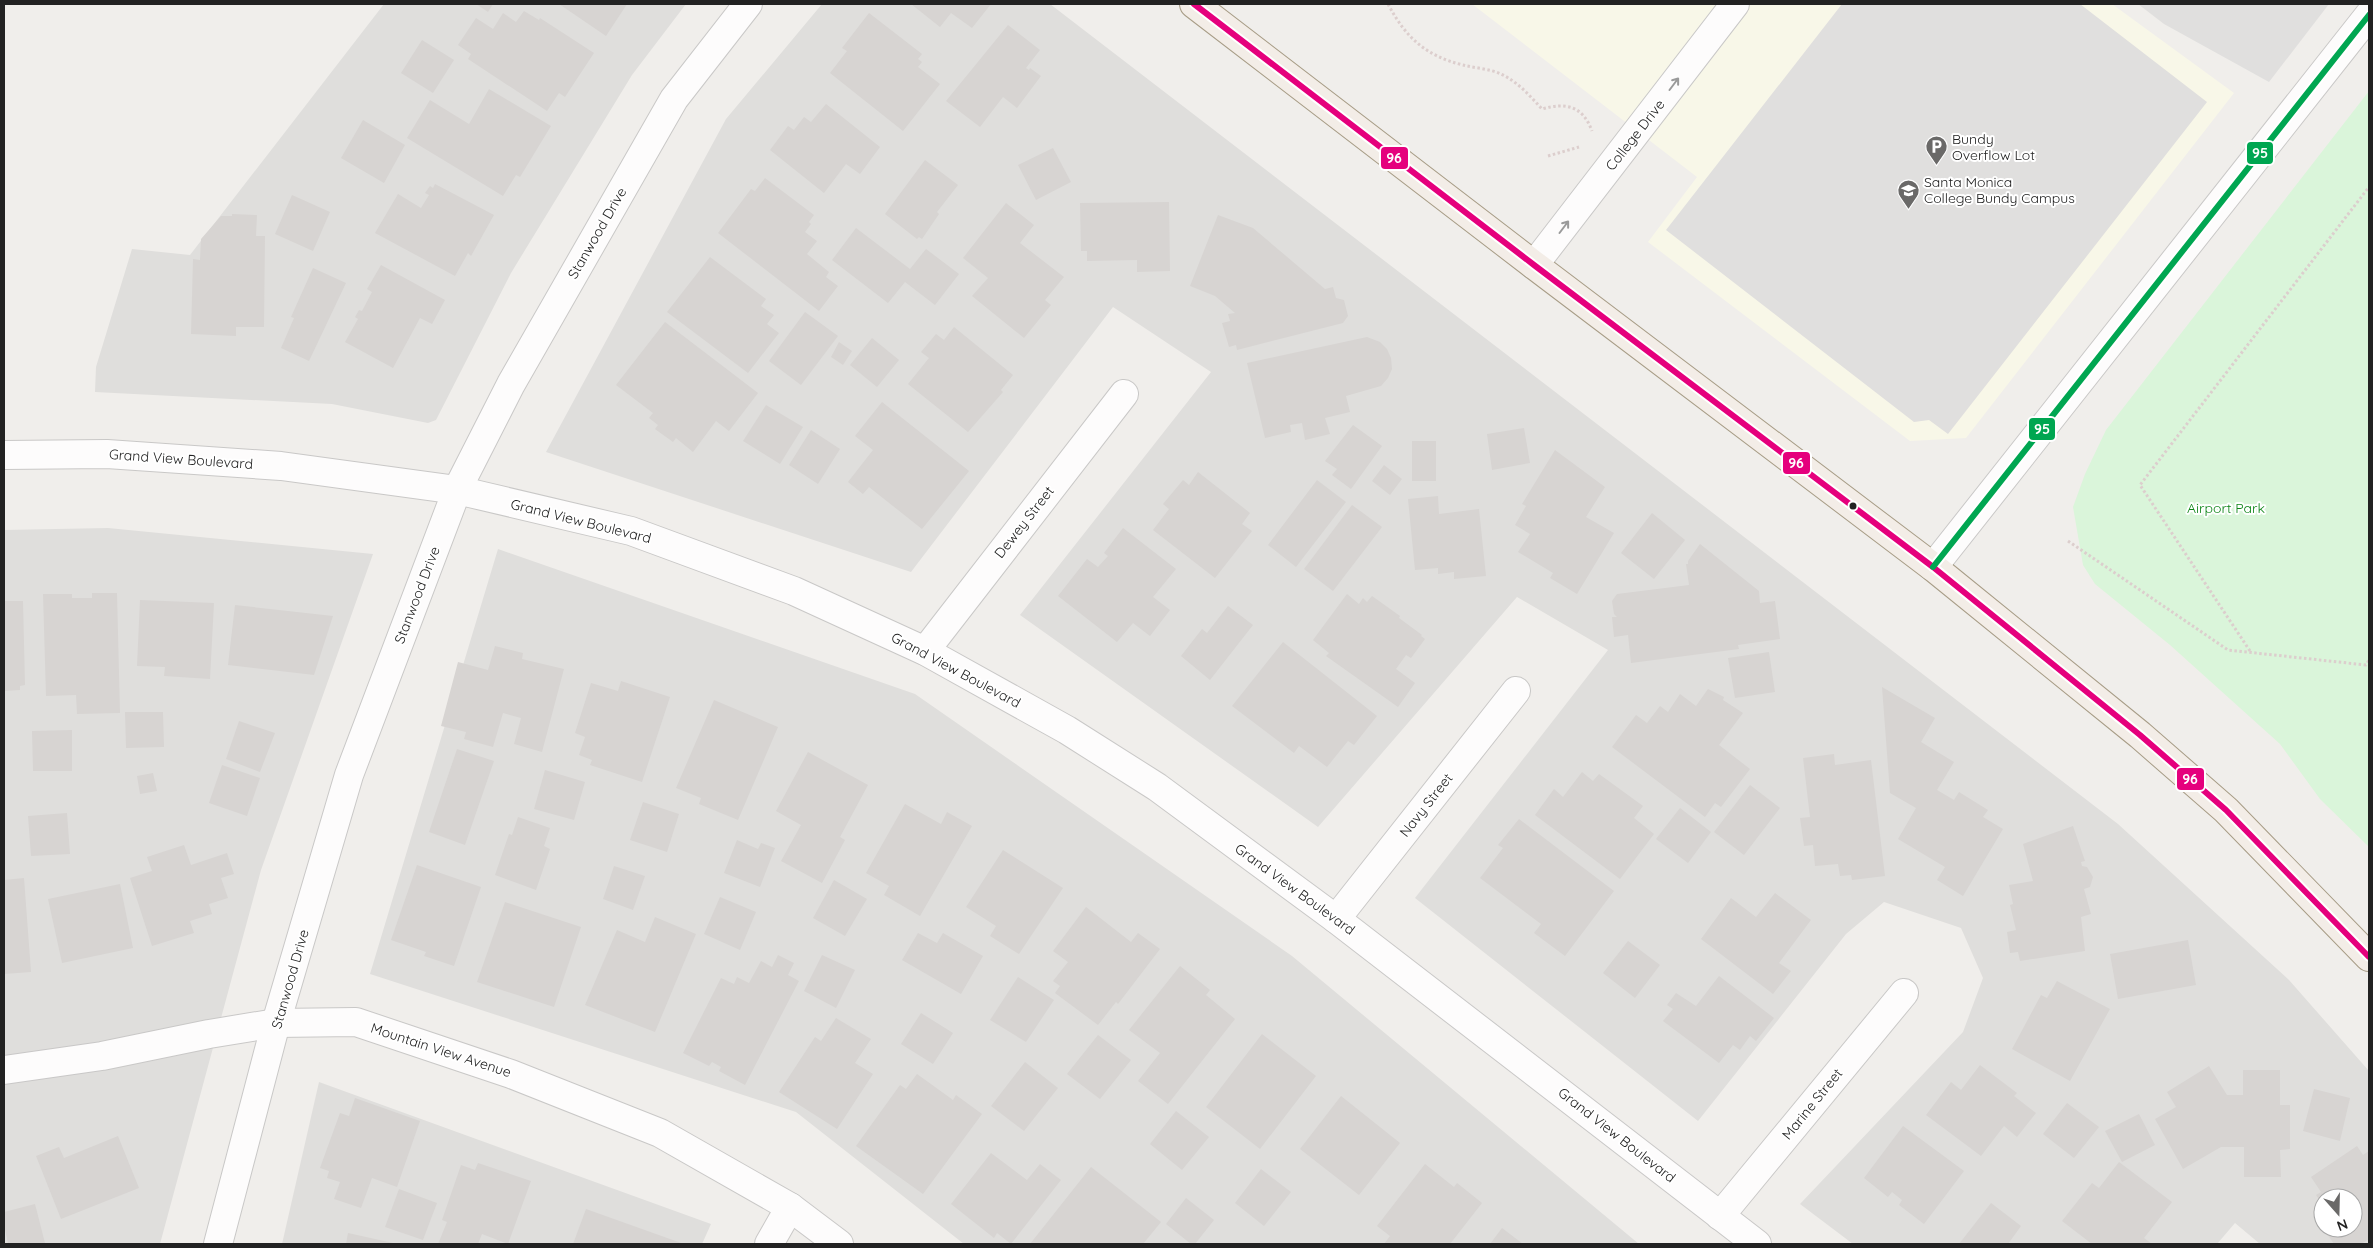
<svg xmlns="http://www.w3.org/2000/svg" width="2373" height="1248" font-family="Quicksand,sans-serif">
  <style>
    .residential { fill: #dfdedc; fill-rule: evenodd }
    .education { fill: #f8f7e8 }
    .park { fill: #daf5da }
    .parking { fill: #e0dfde }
    .building { fill: #d7d4d2 }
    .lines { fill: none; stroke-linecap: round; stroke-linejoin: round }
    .minor-casing { stroke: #c9c8c7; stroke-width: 30 }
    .major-casing { stroke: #a79c86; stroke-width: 30 }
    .path { stroke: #dccecd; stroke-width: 3; stroke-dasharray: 2.5 2.5; stroke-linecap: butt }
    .minor { stroke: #fdfcfc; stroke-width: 28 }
    .major { stroke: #f3ede7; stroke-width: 28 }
    .bus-1-casing { stroke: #fff; stroke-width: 10 }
    .bus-2-casing { stroke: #fff; stroke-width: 10 }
    .bus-1 { stroke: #e5007d; stroke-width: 6 }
    .bus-2 { stroke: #00a651; stroke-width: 6 }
    .oneway { stroke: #9a9a9a }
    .bus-dot { fill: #222; stroke: #fff; stroke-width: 2 }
    .labels { text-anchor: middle; stroke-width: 4; stroke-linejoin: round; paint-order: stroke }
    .street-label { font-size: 14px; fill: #222; stroke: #fff }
    .poi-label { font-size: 14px; fill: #222; stroke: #fff; text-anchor: start }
    .park-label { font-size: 14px; fill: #0c8416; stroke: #fff }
    .line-badge { stroke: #fff; stroke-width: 2 }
    .badge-label { font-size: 14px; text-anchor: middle; font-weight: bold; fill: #fff }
  </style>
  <rect width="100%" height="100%" fill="#f0eeeb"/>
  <!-- residential -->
  <g class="residential">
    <path d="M384,4H686L632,75L511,273L436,420L428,423L332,404L95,392L96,367L132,249L190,255Z"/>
    <path d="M822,4H1050L2118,824L2289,980L2369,1071V1244H2260L2235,1223L2217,1244H1853L1800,1204L1963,1032L1983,978L1961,928L1884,902L1846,934L1698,1121L1415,898L1608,650L1517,597L1318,827L1020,615L1211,372L1113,307L911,572L546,452L726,119ZM2323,1198H2353V1228H2323Z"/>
    <path d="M108,528L373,554L261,870L160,1244H4V530Z"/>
    <path d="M498,549L915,694L1292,956L1639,1244H964L796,1112L370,974Z"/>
    <path d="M319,1082L711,1224L702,1244H282Z"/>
  </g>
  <!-- education -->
  <path class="education" d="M1472,4H2112L2234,93L1966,438L1910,441L1648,242L1697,177Z"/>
  <!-- park -->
  <path class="park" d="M2369,91V847L2320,799L2280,744L2170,645L2095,584L2083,565L2073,507L2085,474L2106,430Z"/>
  <!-- parking -->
  <g class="parking">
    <path d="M1842,4H2080L2207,102L1948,434L1929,420L1914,422L1666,230Z"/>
    <path d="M2138,4H2329L2269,82L2164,24Z"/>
  </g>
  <!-- building -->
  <g class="building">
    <path d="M476,4H493L488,12Z"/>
    <path d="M559,4H627L606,36Z"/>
    <path d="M911,4H991L972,28L951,13L940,27Z"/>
    <path d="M524,11L539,20L540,18L594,53L565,97L559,93L547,111L468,59L471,54L458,45L476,18L493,29L503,13L516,22Z"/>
    <path d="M869,13L922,54L918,59L922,62L918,67L940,84L903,131L830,73L847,51L842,48Z"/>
    <path d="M1008,25L1040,50L1026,68L1029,70L1030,68L1041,76L1017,108L1003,97L980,127L946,101Z"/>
    <path d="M422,40L454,60L433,93L401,73Z"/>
    <path d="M489,89L551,126L520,177L516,175L503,196L407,138L430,100L469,124Z"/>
    <path d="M826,104L880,147L860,174L846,164L824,193L770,150L788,126L794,130L804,117L811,122Z"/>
    <path d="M363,120L405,145L384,183L341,158Z"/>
    <path d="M1053,148L1071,182L1036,200L1018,165Z"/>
    <path d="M925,160L958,185L937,212L939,214L922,239L919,237L917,239L885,214Z"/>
    <path d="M765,178L814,215L809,222L811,224L805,232L817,241L807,254L829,272L826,277L838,286L819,311L718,233L751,189L755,191Z"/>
    <path d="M435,184L494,215L471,256L468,253L455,276L375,233L398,194L421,208L429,195L425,193L430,186L433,188Z"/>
    <path d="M292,195L330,212L313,251L275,234Z"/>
    <path d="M1169,202L1170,271L1137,272V260L1087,261V251H1081L1080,203Z"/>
    <path d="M1006,203L1034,225L1020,243L1064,277L1045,300L1051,305L1024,338L972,296L988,278L963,258Z"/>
    <path d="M232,214L257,215L256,236H265L264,327H236V336L191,334L193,259L200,260L201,239L221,216H232Z"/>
    <path d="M1218,215L1253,228L1325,289L1333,287L1336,298L1344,300L1348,316L1343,323L1237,350L1236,345L1229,347L1222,323L1230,321L1228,314L1235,313L1215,296L1190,286Z"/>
    <path d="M856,228L910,269L926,249L959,274L935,305L905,282L888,303L832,260Z"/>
    <path d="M710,257L766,299L761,306L774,315L767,324L779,333L748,373L667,312Z"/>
    <path d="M381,265L445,300L432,324L420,318L393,368L345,342L358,319L355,317L359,310L362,311L372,292L367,289Z"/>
    <path d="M313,268L346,283L309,361L281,348L294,318L291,317Z"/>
    <path d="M805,312L838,336L801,385L769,361Z"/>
    <path d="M665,322L758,393L729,431L716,421L693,452L676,438L673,442L655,429L658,425L649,418L653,413L616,385Z"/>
    <path d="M954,327L1013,375L1001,390L1003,392L968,432L908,384L929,358L921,352L936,334L944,340Z"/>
    <path d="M1367,337L1380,342L1387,349L1391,358L1392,369L1388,378L1381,386L1346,396L1350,412L1325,418L1330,434L1305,440L1302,423L1290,425L1291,432L1265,438L1247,363Z"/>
    <path d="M872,338L899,360L877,387L850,365Z"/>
    <path d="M839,342L852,351L843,365L831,357Z"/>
    <path d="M882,402L969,471L922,529L869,487L863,494L848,482L873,450L855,436Z"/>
    <path d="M766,405L803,427L780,464L743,441Z"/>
    <path d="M1353,425L1382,446L1351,489L1332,475L1337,469L1325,461Z"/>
    <path d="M1524,428L1530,463L1492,470L1487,434Z"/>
    <path d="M811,430L840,449L818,484L789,465Z"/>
    <rect x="1412" y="441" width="24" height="40"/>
    <path d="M1555,450L1605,487L1586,517L1614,533L1577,594L1550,578L1553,573L1518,552L1530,534L1515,525L1526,506L1522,504Z"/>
    <path d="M1384,465L1402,479L1390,495L1372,481Z"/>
    <path d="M1198,472L1250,513L1242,524L1252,531L1215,578L1153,530L1169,509L1163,504L1183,480L1189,485Z"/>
    <path d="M1317,480L1346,502L1296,567L1268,545Z"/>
    <path d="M1438,496L1439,514L1479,509L1486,576L1454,579V572L1438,574V568L1415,570L1408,499Z"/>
    <path d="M1352,505L1382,527L1333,591L1304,569Z"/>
    <path d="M1652,513L1685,540L1654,579L1621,553Z"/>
    <path d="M1123,528L1176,569L1153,597L1170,610L1150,636L1133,623L1117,642L1058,596L1087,559L1098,567L1108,556L1104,553Z"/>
    <path d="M1700,544L1759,591L1760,603L1775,601L1780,639L1738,645L1739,649L1631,663L1628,635L1614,637L1612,617H1617L1614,614L1612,601L1617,594L1689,585L1686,564H1688V561Z"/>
    <path d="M92,593H117L120,713L77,714L76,695L46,696L43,594H72V598H92Z"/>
    <path d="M1347,594L1359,604L1363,598L1367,602L1372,596L1400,616L1399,618L1422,635L1421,636L1425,639L1411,658L1406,655L1396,669L1415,683L1398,707L1326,656L1329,653L1313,640Z"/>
    <path d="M140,600L214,603L210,679L164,676L165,667L137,666Z"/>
    <path d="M4,601H23L25,685L20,686V690L4,691Z"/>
    <path d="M235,605L333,616L314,675L228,665Z"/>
    <path d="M1228,606L1253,625L1210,680L1181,656L1202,629L1207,633Z"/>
    <path d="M1283,642L1377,716L1354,745L1348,741L1327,767L1299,746L1294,753L1232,706Z"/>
    <path d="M495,646L523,653L522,659L564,669L542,752L514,744L521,718L503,713L493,747L464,739L466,732L441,726L458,662L488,670Z"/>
    <path d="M1769,652L1775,692L1735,698L1728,658Z"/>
    <path d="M621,681L670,697L642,782L590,765L592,760L579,755L585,737L575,733L591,683L618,691Z"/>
    <path d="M1882,687L1935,718L1921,742L1954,762L1937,790L1954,800L1959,792L1988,810L1983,817L2003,829L1963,896L1937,880L1945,867L1898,839L1916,808L1890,793Z"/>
    <path d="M1708,689L1724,697L1723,700L1743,713L1719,745L1750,769L1721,807L1715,803L1705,817L1612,747L1636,715L1647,723L1660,706L1668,712L1680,694L1696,706Z"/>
    <path d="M714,700L778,727L738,820L699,804L701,798L676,788Z"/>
    <path d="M125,712H163L164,747L126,748Z"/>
    <path d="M239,721L275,733L260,772L226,759Z"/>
    <path d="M72,730V771H33L32,731Z"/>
    <path d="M457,749L494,761L465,845L429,832Z"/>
    <path d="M808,752L868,785L840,837L845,840L822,883L781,861L801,825L776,811Z"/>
    <path d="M1834,754L1835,765L1871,760L1885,876L1852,880L1851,875L1840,876L1838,864L1815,866L1813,845L1804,846L1800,818L1810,817L1803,758Z"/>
    <path d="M222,765L260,778L247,816L209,803Z"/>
    <path d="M545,770L585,782L574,820L534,809Z"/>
    <path d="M1582,772L1593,781L1599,774L1643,806L1634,818L1654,834L1620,879L1535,815L1554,789L1563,797Z"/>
    <path d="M153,773L157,791L140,794L137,776Z"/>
    <path d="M1750,785L1780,808L1744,855L1714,832Z"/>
    <path d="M643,802L679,814L667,852L630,840Z"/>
    <path d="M905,804L941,824L947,812L972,826L920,916L884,895L889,886L866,873Z"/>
    <path d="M1680,808L1711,832L1688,863L1656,839Z"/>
    <path d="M67,813L70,854L31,856L28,816Z"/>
    <path d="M518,817L550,828L544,846L550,849L536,890L495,875L509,834L512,835Z"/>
    <path d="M1519,819L1614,891L1565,956L1534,933L1541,924L1480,878L1503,848L1498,845Z"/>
    <path d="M2073,826L2085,861L2081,862L2082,866L2087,867L2093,877L2090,887L2084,889L2091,914L2081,917L2085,951L2020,961L2018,952L2010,953L2007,932L2016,930L2010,905L2013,904L2009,885L2033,881L2023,844Z"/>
    <path d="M737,840L758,849L761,843L775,848L760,887L724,873Z"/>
    <path d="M184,845L191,865L227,853L234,874L221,878L228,898L209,904L212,914L190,921L194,933L152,946L130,878L152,871L147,857Z"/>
    <path d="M1003,850L1063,888L1019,954L990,936L996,926L966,907Z"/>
    <path d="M417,865L481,887L454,966L424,956L426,952L391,940Z"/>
    <path d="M614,866L645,876L633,910L603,899Z"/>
    <path d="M24,878L31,972L4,974V880Z"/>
    <path d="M834,880L867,899L845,936L813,918Z"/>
    <path d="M120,884L133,948L62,963L48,899Z"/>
    <path d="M1775,893L1811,920L1779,963L1791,971L1773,994L1701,939L1731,898L1756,917Z"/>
    <path d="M720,897L756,912L740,950L704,934Z"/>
    <path d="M505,902L581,927L554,1007L477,982Z"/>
    <path d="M1086,907L1131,942L1138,933L1160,949L1118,1004L1116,1002L1098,1025L1055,993L1060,986L1053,981L1068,962L1053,951Z"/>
    <path d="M655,917L696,934L655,1032L585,1005L617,930L645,942Z"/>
    <path d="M918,933L937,943L943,933L983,956L961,994L902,960Z"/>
    <path d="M2188,940L2196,985L2118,999L2110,954Z"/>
    <path d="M1628,941L1660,965L1635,998L1603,973Z"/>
    <path d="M778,955L794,963L788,975L799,981L745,1085L719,1071L721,1067L712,1062L709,1066L683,1053L721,978L734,984L737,977L749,983L761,961L772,967Z"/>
    <path d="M822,955L855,970L836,1008L804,991Z"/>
    <path d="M1180,966L1210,990L1206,995L1235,1019L1168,1104L1138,1081L1160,1053L1129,1030Z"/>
    <path d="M1719,976L1774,1018L1756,1041L1750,1036L1740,1050L1733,1045L1719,1063L1663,1021L1673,1009L1667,1005L1676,993L1696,1006Z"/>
    <path d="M1018,977L1054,1000L1026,1042L990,1020Z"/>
    <path d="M2057,981L2110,1009L2070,1081L2012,1049L2041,995L2047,998Z"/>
    <path d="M921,1013L953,1033L933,1064L901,1044Z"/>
    <path d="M836,1018L871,1039L855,1063L873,1074L837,1129L779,1092L815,1037L821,1041Z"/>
    <path d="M1262,1034L1316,1076L1260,1149L1206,1107Z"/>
    <path d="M1098,1035L1131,1060L1100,1099L1067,1074Z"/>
    <path d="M1025,1062L1058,1088L1024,1131L991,1106Z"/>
    <path d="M1980,1065L2017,1093L2014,1096L2036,1113L2017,1137L2004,1126L1981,1156L1926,1115L1951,1082L1961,1090Z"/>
    <path d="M2209,1066L2227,1095H2243V1070H2280V1105H2290V1149L2280,1150L2281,1177H2244V1147H2221L2183,1169L2155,1119L2176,1107L2167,1092Z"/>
    <path d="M917,1074L953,1100L956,1095L982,1114L923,1194L856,1146L900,1085L906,1089Z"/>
    <path d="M2314,1089L2350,1098L2340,1141L2303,1131Z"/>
    <path d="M1341,1096L1400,1143L1359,1195L1300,1149Z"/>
    <path d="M355,1098L420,1121L397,1187L372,1178L361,1208L334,1199L340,1182L327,1178L329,1171L320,1168L340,1113L349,1116Z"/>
    <path d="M2067,1103L2099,1127L2074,1158L2043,1134Z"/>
    <path d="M1176,1111L1209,1137L1182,1170L1150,1144Z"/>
    <path d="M2139,1114L2155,1145L2122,1162L2105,1131Z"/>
    <path d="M1903,1126L1964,1171L1924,1224L1899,1205L1902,1200L1892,1192L1888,1197L1864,1178Z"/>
    <path d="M118,1136L139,1188L61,1219L36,1156L59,1147L64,1158Z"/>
    <path d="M2357,1146L2363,1155L2369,1151V1239L2361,1244H2334L2323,1228H2353V1198H2323V1205L2316,1195L2321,1192L2311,1177Z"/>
    <path d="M991,1153L1027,1180L1040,1164L1061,1180L1011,1244L997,1233L994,1238L951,1204Z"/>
    <path d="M2119,1162L2172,1202L2144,1238L2152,1244H2092L2062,1221L2092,1183L2099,1188Z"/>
    <path d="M478,1163L531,1181L508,1244L482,1234L478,1244H438L447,1222L442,1220L461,1165L475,1170Z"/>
    <path d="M1425,1164L1454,1187L1457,1183L1482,1203L1450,1244H1384L1390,1236L1377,1226Z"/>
    <path d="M1091,1167L1161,1222L1143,1244H1030Z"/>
    <path d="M1261,1169L1291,1192L1264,1226L1235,1203Z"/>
    <path d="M399,1189L437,1203L423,1240L385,1227Z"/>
    <path d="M1186,1198L1214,1220L1195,1244H1191L1166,1224Z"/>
    <path d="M1991,1203L2021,1226L2008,1244H1959Z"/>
    <path d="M35,1204L45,1243L8,1244L4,1224V1212Z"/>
    <path d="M586,1209L684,1244H573Z"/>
    <path d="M1502,1228L1523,1244H1490Z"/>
    <path d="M348,1233L393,1243V1244H346Z"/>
  </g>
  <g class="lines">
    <defs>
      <g id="minor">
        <path d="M1534,265L1735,4"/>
        <path d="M4,455L107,454L281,466L457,490L631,531L794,591L925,651L1067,730L1157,787L1336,919L1757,1244"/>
        <path d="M1933,567L2369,15"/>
        <path d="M925,651L1124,394"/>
        <path d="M1336,919L1516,691"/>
        <path d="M4,1070L102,1056L209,1034L276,1023L356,1022L511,1074L660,1133L790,1207L839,1244"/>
        <path d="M1720,1216L1904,993"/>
        <path d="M218,1244L276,1023L349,775L457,490L511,384L674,99L748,4"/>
        <path d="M769,1244L790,1207"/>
      </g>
      <path id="major" d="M1194,4L1534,265L1933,567L2140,735L2226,810L2369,957"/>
    </defs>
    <!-- minor casing -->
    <use href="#minor" class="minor-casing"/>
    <!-- major casing -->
    <use href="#major" class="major-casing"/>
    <!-- path -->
    <g class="path">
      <path d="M1388,4C1406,38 1426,56 1463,65C1475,68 1490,69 1501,74C1518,82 1530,96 1542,109C1566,102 1583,106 1592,131"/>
      <path d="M1548,156L1579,147"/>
      <path d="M2068,541L2228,650L2366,665L2369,660"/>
      <path d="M2250,651L2140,485L2369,187"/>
    </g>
    <!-- minor -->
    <use href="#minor" class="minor"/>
    <!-- major -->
    <use href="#major" class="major"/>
    <defs>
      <path id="bus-1" d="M1194,4L1534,265L1933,567L2140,735L2226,810L2369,957"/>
      <path id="bus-2" d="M1933,567L2369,15"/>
    </defs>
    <!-- bus-1 casing -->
    <use href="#bus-1" class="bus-1-casing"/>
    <!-- bus-2 casing -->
    <use href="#bus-2" class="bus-2-casing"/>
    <!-- bus-1 -->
    <use href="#bus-1" class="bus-1"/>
    <!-- bus-2 -->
    <use href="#bus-2" class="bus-2"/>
  </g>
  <!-- one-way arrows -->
  <defs><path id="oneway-shaft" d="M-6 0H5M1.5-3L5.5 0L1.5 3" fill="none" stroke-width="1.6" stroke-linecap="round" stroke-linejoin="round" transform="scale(1.25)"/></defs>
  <g class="oneway">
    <use href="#oneway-shaft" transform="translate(1674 84) rotate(-53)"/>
    <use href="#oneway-shaft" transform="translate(1564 227) rotate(-53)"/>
  </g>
  <!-- icons -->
  <defs>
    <symbol id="parking-pin" viewBox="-11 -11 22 30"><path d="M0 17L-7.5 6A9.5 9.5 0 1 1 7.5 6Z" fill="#6a6968" stroke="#fff"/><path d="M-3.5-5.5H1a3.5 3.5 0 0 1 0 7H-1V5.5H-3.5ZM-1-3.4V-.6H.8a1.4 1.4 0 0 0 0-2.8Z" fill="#fff"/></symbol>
    <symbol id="university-pin" viewBox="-11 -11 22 30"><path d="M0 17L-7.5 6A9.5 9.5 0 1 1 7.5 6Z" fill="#6a6968" stroke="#fff"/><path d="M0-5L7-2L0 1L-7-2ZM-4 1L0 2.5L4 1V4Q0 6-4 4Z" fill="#fff"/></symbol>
  </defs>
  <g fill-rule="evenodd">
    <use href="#parking-pin" x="1924" y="134" width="25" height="34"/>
    <use href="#university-pin" x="1896" y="178" width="25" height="34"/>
  </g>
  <!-- markers -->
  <circle class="bus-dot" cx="1853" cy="506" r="4.5"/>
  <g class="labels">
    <!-- street labels -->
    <g class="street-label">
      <text transform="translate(1635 135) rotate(-52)" y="5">College Drive</text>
      <text transform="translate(597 233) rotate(-60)" y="5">Stanwood Drive</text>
      <text transform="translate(181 459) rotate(4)" y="5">Grand View Boulevard</text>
      <text transform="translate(581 521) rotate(14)" y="5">Grand View Boulevard</text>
      <text transform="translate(1024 522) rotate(-52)" y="5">Dewey Street</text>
      <text transform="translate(417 595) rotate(-69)" y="5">Stanwood Drive</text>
      <text transform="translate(956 670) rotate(28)" y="5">Grand View Boulevard</text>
      <text transform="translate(1426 805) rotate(-52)" y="5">Navy Street</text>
      <text transform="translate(1295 889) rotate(36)" y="5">Grand View Boulevard</text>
      <text transform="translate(290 979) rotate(-74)" y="5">Stanwood Drive</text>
      <text transform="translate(441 1050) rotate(18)" y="5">Mountain View Avenue</text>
      <text transform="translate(1812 1104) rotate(-51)" y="5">Marine Street</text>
      <text transform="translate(1617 1135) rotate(38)" y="5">Grand View Boulevard</text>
    </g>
    <!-- poi labels -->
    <g class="poi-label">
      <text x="1952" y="144">Bundy<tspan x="1952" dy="16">Overflow Lot</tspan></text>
      <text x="1924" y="187">Santa Monica<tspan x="1924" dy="16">College Bundy Campus</tspan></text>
    </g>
    <!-- park labels -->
    <g class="park-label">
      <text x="2226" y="513">Airport Park</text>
    </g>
  </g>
  <g class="line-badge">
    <rect x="2246" y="141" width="28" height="24" rx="5" fill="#00a651"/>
    <rect x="1380" y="146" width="29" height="24" rx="5" fill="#e5007d"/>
    <rect x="2028" y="417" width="28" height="24" rx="5" fill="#00a651"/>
    <rect x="1782" y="451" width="29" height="24" rx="5" fill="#e5007d"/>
    <rect x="2176" y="767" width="29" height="24" rx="5" fill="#e5007d"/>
  </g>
  <g class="badge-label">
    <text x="2260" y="158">95</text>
    <text x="1394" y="163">96</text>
    <text x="2042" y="434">95</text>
    <text x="1796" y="468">96</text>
    <text x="2190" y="784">96</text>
  </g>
  <!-- border -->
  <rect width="2373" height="1248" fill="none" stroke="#222222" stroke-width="10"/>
  <!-- north arrow -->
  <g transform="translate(2338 1213) rotate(160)"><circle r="24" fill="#ffffff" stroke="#a7a7a7"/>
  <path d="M0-4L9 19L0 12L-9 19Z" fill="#6a6968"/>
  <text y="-8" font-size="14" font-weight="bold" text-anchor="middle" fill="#222222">N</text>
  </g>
</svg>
